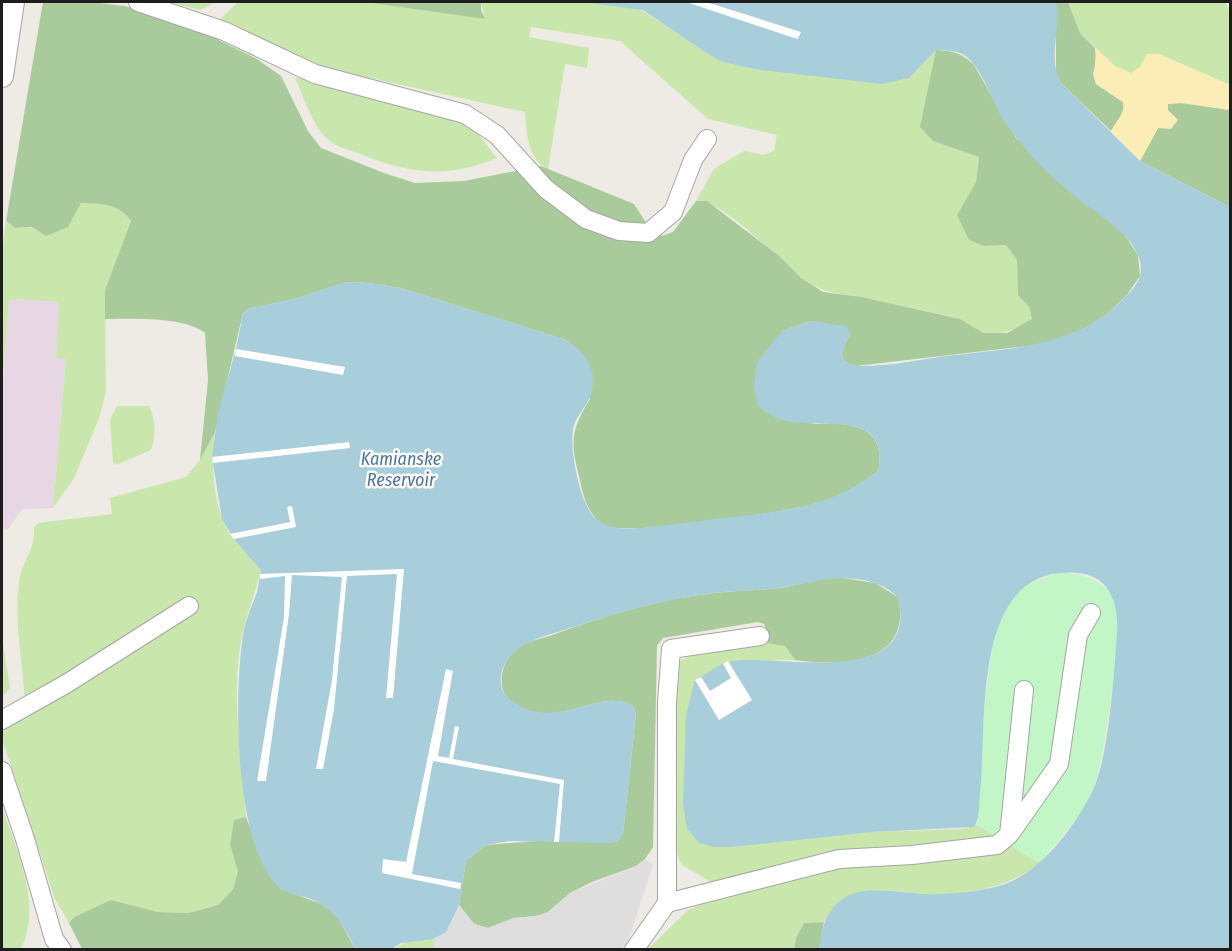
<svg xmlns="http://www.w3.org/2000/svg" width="1232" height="951" font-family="'Fira Sans Condensed',sans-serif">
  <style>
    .industrial { fill: #e7d6e4 }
    .grass { fill: #c9e6ad }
    .forest { fill: #a9cb9b }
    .sand { fill: #fbedb5 }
    .park { fill: #c3f6c7 }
    .parking { fill: #dedede }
    .water { fill: #a7ceda }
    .pier { fill: #fff }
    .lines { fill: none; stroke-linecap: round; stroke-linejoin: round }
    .minor-casing { stroke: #a5a5a5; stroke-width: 20 }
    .tertiary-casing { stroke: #a5a5a5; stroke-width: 24 }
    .minor { stroke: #fff; stroke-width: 18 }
    .tertiary { stroke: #fff; stroke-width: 22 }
    .labels { text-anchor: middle; stroke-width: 5; stroke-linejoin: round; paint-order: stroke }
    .water-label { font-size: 18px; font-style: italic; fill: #4c76a0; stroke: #fff }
  </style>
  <rect width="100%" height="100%" fill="#eeebe4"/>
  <!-- industrial -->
  <path class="industrial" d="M15,299L60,302L56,357L66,359L53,508L23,509L7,530H2V391L9,301Z"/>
  <!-- grass -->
  <g class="grass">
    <path d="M169,2H216L200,10Z"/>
    <path d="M238,2H364L485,19L481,2H583L638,8L723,62L754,69L909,78L936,50L921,127L933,141L979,157L976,182L957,215L984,246L1006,245L1017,260L1018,294L1029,307L1032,320C1016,328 1003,336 985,333C974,331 966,321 956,318C926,311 896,304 866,298C842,293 822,294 801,278C775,259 728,202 696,201L714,169L744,151L764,155L774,151L777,135L708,119L620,41L531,27L529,37L589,48L587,68L565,64L548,169C528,161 526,131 525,112L334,70L267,46L217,22Z"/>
    <path d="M1068,2H1226L1230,13V85L1159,54H1147L1140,67L1131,73L1115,66L1080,33Z"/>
    <path d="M295,78H311L456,115L479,135L497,158C446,179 411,174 360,154C351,150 339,148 331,142C313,129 304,97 295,78Z"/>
    <path d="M81,203C102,204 118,203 131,221L105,290L106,392L99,418L74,478L53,508L66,359L56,358L59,302L15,299L9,301L2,390V253L6,221L15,228L68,227Z"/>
    <path d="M117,406H149C156,420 156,435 151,450L116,465L113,463L110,419Z"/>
    <path d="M215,432C211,465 212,510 233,538C242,549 254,557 261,570C256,590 248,611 243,632C230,688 241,760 246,817L234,820L230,845L238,871L233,889L218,905L189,913L158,912L111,900L74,917L69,923L55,899L2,739V729L25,713C25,669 13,626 19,582C22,561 35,551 34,528L38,523L112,514L110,498L186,477L200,460Z"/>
    <path d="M2,636L10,688L2,697Z"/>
    <path d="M766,643L785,646L795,660L728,661L713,671L871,832L963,829L977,825L1039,863C1009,888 961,897 922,894C904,893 880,887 862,892C844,897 834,907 824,922L804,923L796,938L794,949L647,950L688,910L709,901L712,883L681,864L673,842L676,664C700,646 737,646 766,643Z"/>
    <path d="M2,806C16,850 43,904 21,949H2Z"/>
    <path d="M412,939H433L435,949L392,950Z"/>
  </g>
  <!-- forest -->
  <g class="forest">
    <path d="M43,2H90L125,6L184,23L257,59L281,76L308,131L321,148L384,173L415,183L464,181L541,166L634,204L645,221L662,236L673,232L696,201H707L779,256L801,278L823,292L862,297L960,319L983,333H1007L1032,319L1029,307L1018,295L1017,260L1006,245L984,246L969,240L957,215L976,182L979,157L933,141L920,127L936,50C953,51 962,53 974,65L1016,138L1124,234L1138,255L1140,276L1127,295L1107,314L1084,329L1044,344L856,366C835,361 842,349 850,335L810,321L782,331L813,424C848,422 888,424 878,471C858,487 839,497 814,504C787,512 626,536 606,526C587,516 583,495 579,476C570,441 571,430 590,399L566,340L401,288L369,283L347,282L298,298L248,309L243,313L215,432L200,460L208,380L205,333C183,316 133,319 105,319V290L131,221C118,203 102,204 81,203L68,227L46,236L32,227L15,228L6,221Z"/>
    <path d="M364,2H481V10L485,19Z"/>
    <path d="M1056,2H1068L1080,33L1095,48L1097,59L1093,74L1096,84L1123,102L1124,112L1111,131L1062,84L1056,74Z"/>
    <path d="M1173,102L1230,110V207L1140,161L1168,110V104Z"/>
    <path d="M836,577L875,583L898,597C914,664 840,667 795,660L785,646L766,643L768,635L764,624L758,622L663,638L657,646L653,847L645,859L636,866L592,882L570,893L548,912L536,916L514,918L488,928L474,924L459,905L466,861L486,845L623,834L636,713L632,705C595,687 555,735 510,700C502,694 501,685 502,675C503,664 511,652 521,646C531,640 545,638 555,634C606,615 661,599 714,593C740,590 767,591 791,586C807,583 820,579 836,577Z"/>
    <path d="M246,817L263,863L281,889L324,905L339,919L355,949H82L69,923L74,917L111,900L158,912L189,913L218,905L233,889L238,871L230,845L234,820Z"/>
    <path d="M824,922L819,949L794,950L796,938L804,923Z"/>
  </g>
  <!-- sand -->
  <path class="sand" d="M1095,48L1115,66L1131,73L1140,67L1147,54H1159L1230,85V110L1185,103L1168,104V110L1178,120L1171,129L1158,128L1140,161L1111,131C1116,121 1126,113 1123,102L1096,84C1092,71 1097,61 1095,48Z"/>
  <!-- park -->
  <path class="park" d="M1061,572C1085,574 1106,580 1116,604C1124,624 1103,772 1092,794C1079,819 1058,841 1039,863L977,825C982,776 981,624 1016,593C1028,582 1046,577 1061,572Z"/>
  <!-- parking -->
  <path class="parking" d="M645,859L653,865L627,944L621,949H435L433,939L446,932L459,905L474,924L488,928L514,918L536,916L548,912L570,893L636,866Z"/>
  <!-- water -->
  <path class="water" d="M583,2H1056C1062,29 1046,59 1062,84L1140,161L1230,207V949H819C822,931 824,914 840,901C861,883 898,893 924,894C948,895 982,892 1005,884C1042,870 1073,829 1091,794C1109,761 1114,673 1117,633C1119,606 1111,576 1078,573C969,563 988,724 980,792C979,803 980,819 974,827L871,832L731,847H713L699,843L687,828L683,804L686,715L695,680C706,675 720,663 731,661C779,654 921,691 898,597C886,586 873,581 857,579C831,576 815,582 790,586C765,591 739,590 713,593C666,599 621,612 576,626C559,632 536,637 521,647C507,655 497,673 502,689C505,697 511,701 518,705C561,729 598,688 632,705L636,713L623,834L618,841L611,843L509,841L486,845L466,861L459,905L446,932L433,939L401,943L392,949H355C345,926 333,907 308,898C296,894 284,894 275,883C234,837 234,695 243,635C245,621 252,606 257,592C259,585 259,577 261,570L234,539L222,519L212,457L218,413L236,349L243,313L248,309L298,298L347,282L369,283L401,288L566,340C588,353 601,376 588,401C584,409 577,416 574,425C568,445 579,501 594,517C604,527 614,528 628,529C660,527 691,522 723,518C781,512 831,508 878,471C891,406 818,431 782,420C773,417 766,412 758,406L754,387L757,362L782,331L810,321L847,326L850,335C842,349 835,361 856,366C886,367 917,360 946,356C1007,348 1069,349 1117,305C1124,298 1137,287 1140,276C1146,252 1121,230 1104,218C1063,189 1028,158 1001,116C990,96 984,73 967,57C958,50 947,51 936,50L909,78L882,84L754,69L723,62L708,54L643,10Z"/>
  <!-- pier -->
  <g class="pier">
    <path d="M686,2H706L801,32L798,39L791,37Z"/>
    <path d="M236,349L345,367L343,375L235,356Z"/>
    <path d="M349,442L350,448L213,463L212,457Z"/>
    <path d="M292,506L296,527L234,539L230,534L290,522L287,507Z"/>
    <path d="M404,569L393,698H386L397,574L347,576L334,709L323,769H316L332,680L342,577L292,575L289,614L266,781H257L284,617L285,576L260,579V574Z"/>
    <path d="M728,661L752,700L719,720L695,680L701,677L710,691L731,678L723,664Z"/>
    <path d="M446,669L453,671L438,756L449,758L455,726L459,727L453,759L564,780L559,842H554L560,784L433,761L412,874L461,883L460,889L382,873L383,859L406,862Z"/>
  </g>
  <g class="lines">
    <defs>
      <g id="minor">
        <path d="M138,2L224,31L315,74L465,114L497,135L546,189L586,219L619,231L648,233L673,212L693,160L707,139"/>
        <path d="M2,720L66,684L189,606"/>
        <path d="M2,771L25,839L54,939L62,950"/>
        <path d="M1012,831L1059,764L1078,635L1091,613"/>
        <path d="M667,903L839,859L912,855L997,845L1009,835L1024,690"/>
        <path d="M634,950L667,903V702L671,649L760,636"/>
      </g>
      <path id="tertiary" d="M2,76L13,2"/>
    </defs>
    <!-- minor casing -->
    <use href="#minor" class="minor-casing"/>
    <!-- tertiary casing -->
    <use href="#tertiary" class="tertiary-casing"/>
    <!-- minor -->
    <use href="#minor" class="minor"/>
    <!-- tertiary -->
    <use href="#tertiary" class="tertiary"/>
  </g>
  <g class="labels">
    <!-- water labels -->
    <g class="water-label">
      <text x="401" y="465">Kamianske<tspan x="401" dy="21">Reservoir</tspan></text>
    </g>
  </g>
  <!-- border -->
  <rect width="1232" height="951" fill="none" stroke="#1e1e1e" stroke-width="6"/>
</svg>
